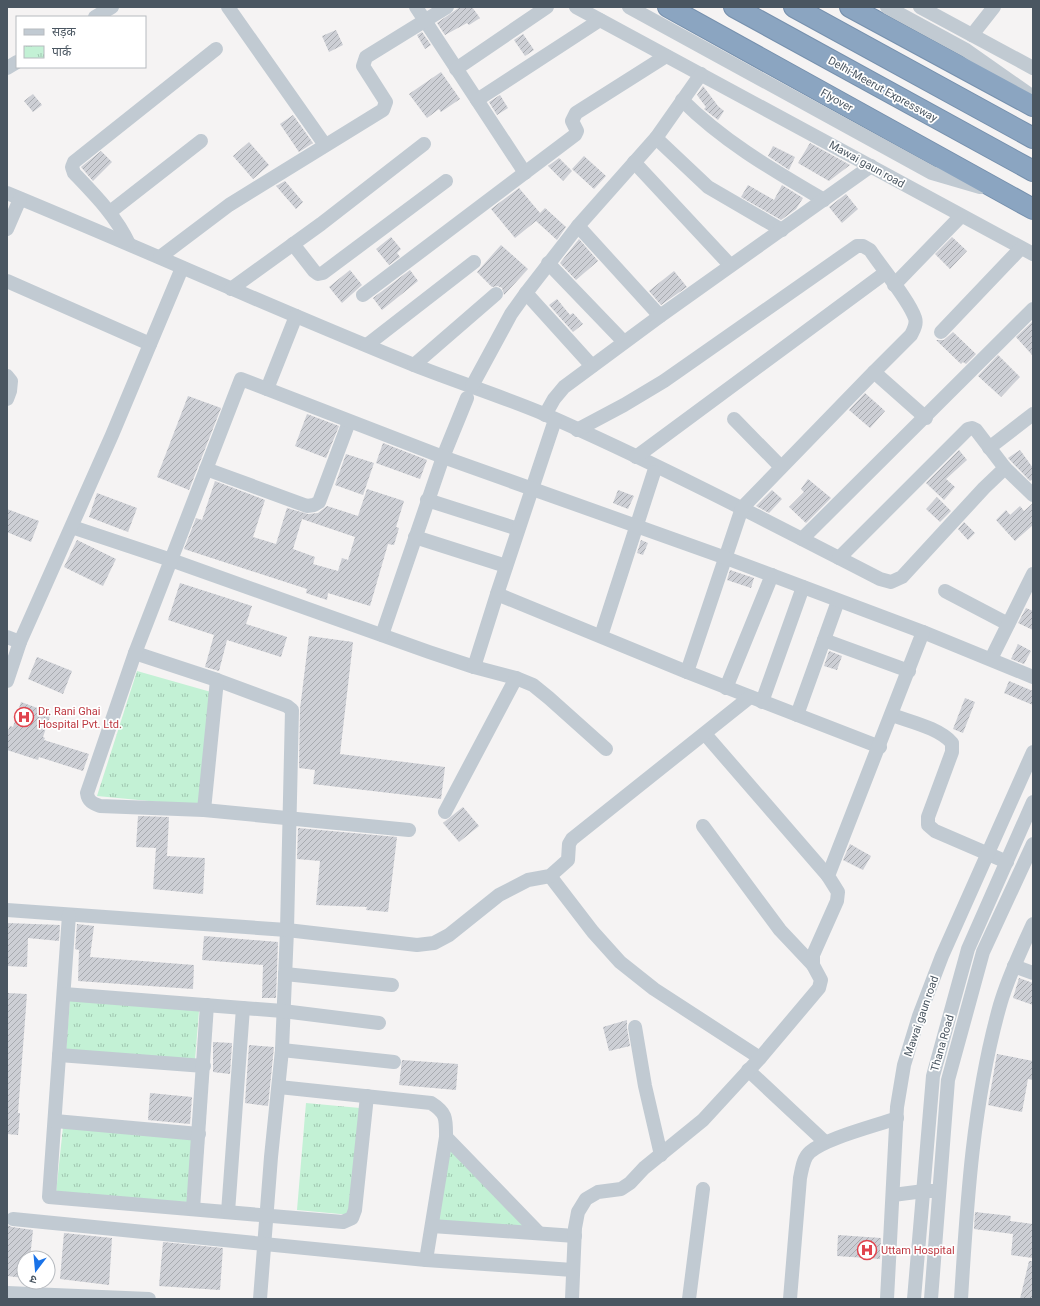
<svg xmlns="http://www.w3.org/2000/svg" width="1040" height="1306" font-family="Roboto,'Noto Sans Devanagari',sans-serif">
  <style>
    .park { fill: url(#park-tufts) }
    .building { fill: url(#building-hatch); fill-rule: evenodd }
    .lines { fill: none; stroke-linecap: round; stroke-linejoin: round }
    .highway-casing { stroke: #7690ad; stroke-width: 22 }
    .minor { stroke: #c1cad2; stroke-width: 14 }
    .highway { stroke: #8ba5c1; stroke-width: 20 }
    .labels { text-anchor: middle; stroke-width: 3.5; stroke-linejoin: round; paint-order: stroke }
    .street-label { font-size: 11px; fill: #4a5661; stroke: #fff }
    .health-label { font-size: 11px; fill: #be3a42; stroke: #fff; text-anchor: start }
  </style>
  <defs>
    <pattern id="park-tufts" width="24" height="20" patternUnits="userSpaceOnUse"><rect width="24" height="20" fill="#c3f1d5"/><path d="M3 7l-1-3M5 7V3M7 7l1-3M15 17l-1-3M17 17v-4M19 17l1-3" fill="none" stroke="#a0c6b0"/></pattern>
    <pattern id="building-hatch" width="6" height="6" patternUnits="userSpaceOnUse"><rect width="6" height="6" fill="#cdcfd5"/><path d="M-1 1l2-2M0 6l6-6M5 7l2-2" fill="none" stroke="#a8abb0"/></pattern>
  </defs>
  <rect width="100%" height="100%" fill="#f5f3f3"/>
  <!-- park -->
  <g class="park">
    <path d="M137,671L211,692L201,806L97,796Z"/>
    <path d="M70,1000L199,1011L195,1060L66,1050Z"/>
    <path d="M306,1103L360,1108L351,1215L297,1210Z"/>
    <path d="M63,1127L192,1139L187,1202L56,1193Z"/>
    <path d="M449,1144L529,1229L436,1223Z"/>
  </g>
  <!-- building -->
  <g class="building">
    <path d="M460,7H472L480,18L469,25L467,23L445,35L437,23Z"/>
    <path d="M336,30L343,45L329,52L322,36Z"/>
    <path d="M422,32L431,45L425,49L417,35Z"/>
    <path d="M523,34L534,50L525,56L514,40Z"/>
    <path d="M441,72L460,99L441,112L439,109L427,118L409,94Z"/>
    <path d="M703,86L718,106L724,111L718,120L704,109L706,107L697,95Z"/>
    <path d="M33,94L42,105L33,112L24,101Z"/>
    <path d="M500,95L508,108L497,115L489,102Z"/>
    <path d="M293,115L313,143L299,152L280,124Z"/>
    <path d="M249,142L269,165L253,179L233,156Z"/>
    <path d="M810,143L850,165L829,181L798,163Z"/>
    <path d="M773,146L795,157L789,170L768,156Z"/>
    <path d="M101,151L112,162L93,181L81,167Z"/>
    <path d="M584,156L606,176L594,189L572,169Z"/>
    <path d="M559,158L572,171L563,181L548,166Z"/>
    <path d="M285,181L303,202L296,209L276,186Z"/>
    <path d="M748,185L774,200L782,185L803,198L796,209L781,220L741,197Z"/>
    <path d="M519,188L540,213L545,208L566,227L557,240L536,221L515,238L491,209Z"/>
    <path d="M846,194L858,209L842,223L829,207Z"/>
    <path d="M391,237L401,249L397,253L400,257L389,265L376,249Z"/>
    <path d="M952,237L967,251L950,269L935,254Z"/>
    <path d="M579,239L598,261L576,280L560,263Z"/>
    <path d="M501,245L528,269L504,295L502,288L498,286L492,287L477,272Z"/>
    <path d="M350,270L362,285L342,303L329,287Z"/>
    <path d="M410,270L418,281L382,310L373,298Z"/>
    <path d="M674,271L687,287L661,305L649,291Z"/>
    <path d="M557,299L570,315L573,313L583,324L573,332L549,305Z"/>
    <path d="M1033,321V356L1016,337Z"/>
    <path d="M953,332L976,354L966,364L963,362L961,364L936,340H944Z"/>
    <path d="M998,355L1020,377L1001,397L978,376Z"/>
    <path d="M865,393L885,411L870,428L849,410Z"/>
    <path d="M188,396L221,408L189,490L157,477Z"/>
    <path d="M307,414L339,426L326,458L295,446Z"/>
    <path d="M383,443L427,460L420,479L376,463Z"/>
    <path d="M959,450L967,460L946,479L955,487L944,500L926,483Z"/>
    <path d="M1020,450L1033,468V479L1030,481L1008,458Z"/>
    <path d="M346,454L374,463L363,495L335,485Z"/>
    <path d="M808,479L831,498L806,523L789,507L804,492L801,489Z"/>
    <path d="M215,481L265,500L253,537L276,544L287,508L308,514L318,513L327,506L358,516L367,489L404,501L396,527L399,528L394,545L388,544L370,606L328,593L327,600L306,593L307,589L184,549L196,518L202,520ZM302,519L355,537L348,560L342,558L338,571L313,564L315,557L293,549Z"/>
    <path d="M618,490L634,496L628,509L613,503Z"/>
    <path d="M772,490L782,499L769,513L756,506Z"/>
    <path d="M97,493L137,508L128,532L89,517Z"/>
    <path d="M937,497L951,511L940,522L926,509Z"/>
    <path d="M1033,503V525L1015,541L996,520L1006,510L1010,515L1020,506L1024,511Z"/>
    <path d="M7,509L39,521L31,542L7,532Z"/>
    <path d="M964,522L975,533L968,540L958,529Z"/>
    <path d="M77,540L116,559L103,586L64,567Z"/>
    <path d="M641,540L648,543L643,555L637,553Z"/>
    <path d="M730,570L754,578L751,588L727,580Z"/>
    <path d="M180,583L252,606L246,624L287,637L281,657L227,640L219,671L205,667L214,635L168,620Z"/>
    <path d="M1026,608L1033,611V630L1018,623Z"/>
    <path d="M309,636L353,642L340,754L445,767L441,799L313,784L315,770L299,768L300,709Z"/>
    <path d="M1018,644L1031,651L1024,664L1011,659Z"/>
    <path d="M829,651L842,656L837,670L824,666Z"/>
    <path d="M37,657L72,671L63,694L28,679Z"/>
    <path d="M1009,681L1033,691V705L1004,693Z"/>
    <path d="M965,698L975,702L963,733L953,729Z"/>
    <path d="M21,702L51,713L43,737L45,738L44,740L89,754L83,771L39,757L38,760L7,750V733L10,726L13,727Z"/>
    <path d="M463,807L479,826L459,842L443,823Z"/>
    <path d="M138,816L169,817L167,856L205,858L203,894L153,889L156,848L136,847Z"/>
    <path d="M298,828L397,837L388,912L366,910L367,907L316,905L320,861L297,859Z"/>
    <path d="M850,844L871,856L863,870L843,860Z"/>
    <path d="M7,923L60,925L59,941L28,938L27,967L7,966Z"/>
    <path d="M77,924L94,926L90,957L194,965L193,989L78,981L79,950L75,949Z"/>
    <path d="M204,936L278,942L276,998H262L263,965L202,960Z"/>
    <path d="M1019,978L1033,983V1005L1013,998Z"/>
    <path d="M7,993L27,994L18,1113H20L18,1135L7,1134Z"/>
    <path d="M627,1020V1028L630,1046L609,1051L603,1027Z"/>
    <path d="M213,1042L232,1043L230,1074L213,1072Z"/>
    <path d="M249,1045L274,1047L268,1106L245,1103Z"/>
    <path d="M997,1054L1033,1061V1080L1028,1079L1022,1112L988,1105Z"/>
    <path d="M402,1060L458,1064L456,1090L399,1085Z"/>
    <path d="M150,1093L192,1097L190,1124L148,1120Z"/>
    <path d="M975,1212L1011,1216L1010,1221L1033,1224V1258L1011,1255L1013,1234L974,1229Z"/>
    <path d="M7,1225L12,1227L33,1230L30,1258H24V1278L7,1276Z"/>
    <path d="M64,1233L112,1238L109,1285L60,1279Z"/>
    <path d="M838,1235L881,1238L880,1259L837,1256Z"/>
    <path d="M163,1242L223,1248L220,1290L159,1286Z"/>
    <path d="M1029,1261H1033V1299H1020Z"/>
  </g>
  <g class="lines">
    <defs>
      <g id="highway">
        <path d="M668,7L1033,209"/>
        <path d="M734,7L1033,171"/>
        <path d="M794,7L1033,138"/>
        <path d="M850,7L1033,106"/>
      </g>
    </defs>
    <!-- highway casing -->
    <use href="#highway" class="highway-casing"/>
    <!-- minor -->
    <g class="minor">
      <path d="M228,7L325,145"/>
      <path d="M416,7L525,173"/>
      <path d="M576,7L1033,254"/>
      <path d="M629,7L932,173L980,187"/>
      <path d="M887,7L966,50L1033,97"/>
      <path d="M920,7L1033,68"/>
      <path d="M95,17L112,7"/>
      <path d="M972,35L994,7"/>
      <path d="M7,68L17,62"/>
      <path d="M456,69L547,7"/>
      <path d="M477,100L600,20"/>
      <path d="M682,100C724,142 773,170 824,200"/>
      <path d="M656,138L708,187L782,230"/>
      <path d="M634,162L730,265"/>
      <path d="M7,193C143,249 277,310 414,365C457,382 501,396 544,414C658,464 769,522 880,579L891,582L902,577L984,488L1005,468L1033,495"/>
      <path d="M110,212L201,141"/>
      <path d="M578,226L660,316"/>
      <path d="M7,229L20,199"/>
      <path d="M129,244C116,216 95,195 74,173L72,167L74,162L216,49"/>
      <path d="M293,244L314,271L318,274L323,273L446,181"/>
      <path d="M160,257L229,205L383,110L386,102L363,66L366,57L447,7"/>
      <path d="M548,263L624,342"/>
      <path d="M7,281L150,344"/>
      <path d="M894,285L961,216"/>
      <path d="M231,289L321,224L424,144"/>
      <path d="M526,293L592,366"/>
      <path d="M363,295L575,135L577,131L572,121L576,113L666,56"/>
      <path d="M941,332L1021,248"/>
      <path d="M367,345L474,262"/>
      <path d="M414,365L496,294"/>
      <path d="M7,376L11,381L10,391L7,399"/>
      <path d="M472,386L511,314L526,293L578,226L656,138L701,74"/>
      <path d="M267,389L296,316"/>
      <path d="M545,415L554,399L564,387L660,316L871,166"/>
      <path d="M734,419L781,467"/>
      <path d="M577,430L624,405L664,381L857,246H863L870,250C881,267 909,300 915,318C917,324 914,329 911,335L874,372"/>
      <path d="M989,448L1033,414"/>
      <path d="M636,457L885,273"/>
      <path d="M206,469L307,506L314,505L319,502L349,422"/>
      <path d="M427,500L518,529"/>
      <path d="M72,527L171,560L429,652L474,667L516,678L533,685L549,698L606,749"/>
      <path d="M415,537L506,566"/>
      <path d="M802,539L1033,309"/>
      <path d="M839,558L968,429L972,428L976,430L1005,468"/>
      <path d="M945,591L1008,624"/>
      <path d="M497,594L555,420"/>
      <path d="M382,635L443,457L467,398"/>
      <path d="M601,636L654,472"/>
      <path d="M7,637L20,642"/>
      <path d="M824,640L909,671"/>
      <path d="M135,653L217,680L287,706L292,710L287,930L282,1050L271,1157L260,1299"/>
      <path d="M991,659L1033,574"/>
      <path d="M474,667L497,594L687,672"/>
      <path d="M7,681L20,642L112,435L182,268"/>
      <path d="M726,688L772,575"/>
      <path d="M762,702L803,587"/>
      <path d="M797,715L838,601"/>
      <path d="M892,715C911,722 939,728 952,743V752L928,817V825L935,831L1007,862"/>
      <path d="M705,734L828,876"/>
      <path d="M880,747L687,672L742,508L874,372L926,418"/>
      <path d="M204,810L217,680"/>
      <path d="M445,812L516,678"/>
      <path d="M703,826L780,930L813,965"/>
      <path d="M409,830L204,810L100,806C92,803 88,801 87,793L135,653L241,379L443,457L726,558L923,632L1033,677"/>
      <path d="M550,876L593,932L620,962L654,989L760,1058"/>
      <path d="M7,910L287,930L417,945L434,943L449,935L499,895L528,880L550,876L568,860L569,844L572,839L750,697"/>
      <path d="M69,915L49,1197L343,1222L352,1218L355,1210L367,1096"/>
      <path d="M1014,966L1033,973"/>
      <path d="M285,974L392,985"/>
      <path d="M64,994L283,1011L379,1023"/>
      <path d="M635,1027L645,1086L661,1155"/>
      <path d="M282,1050L394,1062"/>
      <path d="M59,1055L204,1066"/>
      <path d="M748,1070L825,1142"/>
      <path d="M279,1087L431,1103C447,1113 446,1119 446,1137L426,1260"/>
      <path d="M55,1121L199,1134"/>
      <path d="M446,1137L539,1233"/>
      <path d="M893,1195L924,1191H933"/>
      <path d="M193,1209L207,1005"/>
      <path d="M228,1212L243,1008"/>
      <path d="M13,1219L426,1260L573,1270"/>
      <path d="M432,1226L575,1236"/>
      <path d="M7,1293L149,1299"/>
      <path d="M572,1299L575,1228L578,1212L586,1199L598,1192L621,1189L630,1183L644,1168L703,1120L760,1058L819,988L821,980L813,965V955L837,901L838,892L828,876L923,632"/>
      <path d="M689,1299L703,1189"/>
      <path d="M790,1299L800,1178C802,1169 803,1158 810,1152C826,1138 875,1126 897,1118"/>
      <path d="M887,1299L897,1107L904,1065L919,1016L942,956L1033,752"/>
      <path d="M914,1299L933,1076L968,949L1033,802"/>
      <path d="M931,1299L948,1080L983,952L1033,844"/>
      <path d="M961,1299C967,1200 973,1101 1000,1005C1008,977 1021,950 1033,924"/>
    </g>
    <!-- highway -->
    <use href="#highway" class="highway"/>
  </g>
  <!-- icons -->
  <defs>
    <symbol id="hospital-ring" viewBox="-11 -11 22 22"><circle r="9.5" fill="#fff" stroke="#e0444e" stroke-width="1.5"/><path d="M-5-5h3v3.5h4V-5h3V5h-3V1.5h-4V5h-3Z" fill="#e0444e"/></symbol>
  </defs>
  <g fill-rule="evenodd">
    <use href="#hospital-ring" x="13" y="706" width="22" height="22"/>
    <use href="#hospital-ring" x="856" y="1239" width="22" height="22"/>
  </g>
  <g class="labels">
    <!-- street labels -->
    <g class="street-label">
      <text transform="translate(883 89) rotate(29)" y="4">Delhi-Meerut Expressway</text>
      <text transform="translate(837 100) rotate(29)" y="4">Flyover</text>
      <text transform="translate(867 164) rotate(29)" y="4">Mawai gaun road</text>
      <text transform="translate(921 1016) rotate(-71)" y="4">Mawai gaun road</text>
      <text transform="translate(942 1043) rotate(-74)" y="4">Thana Road</text>
    </g>
    <!-- health labels -->
    <g class="health-label">
      <text x="38" y="715">Dr. Rani Ghai<tspan x="38" dy="13">Hospital Pvt. Ltd.</tspan></text>
      <text x="881" y="1254">Uttam Hospital</text>
    </g>
  </g>
  <!-- border -->
  <rect width="1040" height="1306" fill="none" stroke="#4a5661" stroke-width="16"/>
  <!-- legend -->
  <rect x="16" y="16" width="130" height="52" fill="#ffffff" stroke="#b7bbc0"/>
  <rect x="24" y="29" width="20" height="6" fill="#c1cad2" stroke="#b7bbc0"/>
  <text x="52" y="36" font-size="12" fill="#4a5661">सड़क</text>
  <rect x="24" y="46" width="20" height="12" fill="url(#park-tufts)" stroke="#b7bbc0"/>
  <text x="52" y="56" font-size="12" fill="#4a5661">पार्क</text>
  <!-- north arrow -->
  <g transform="translate(36 1270) rotate(196)"><circle r="19" fill="#ffffff" stroke="#b7bbc0"/>
  <path d="M0-3L7 15L0 10L-7 15Z" fill="#1a73e8"/>
  <text y="-6" font-size="11" font-weight="bold" text-anchor="middle" fill="#4a5661">उ</text>
  </g>
</svg>
